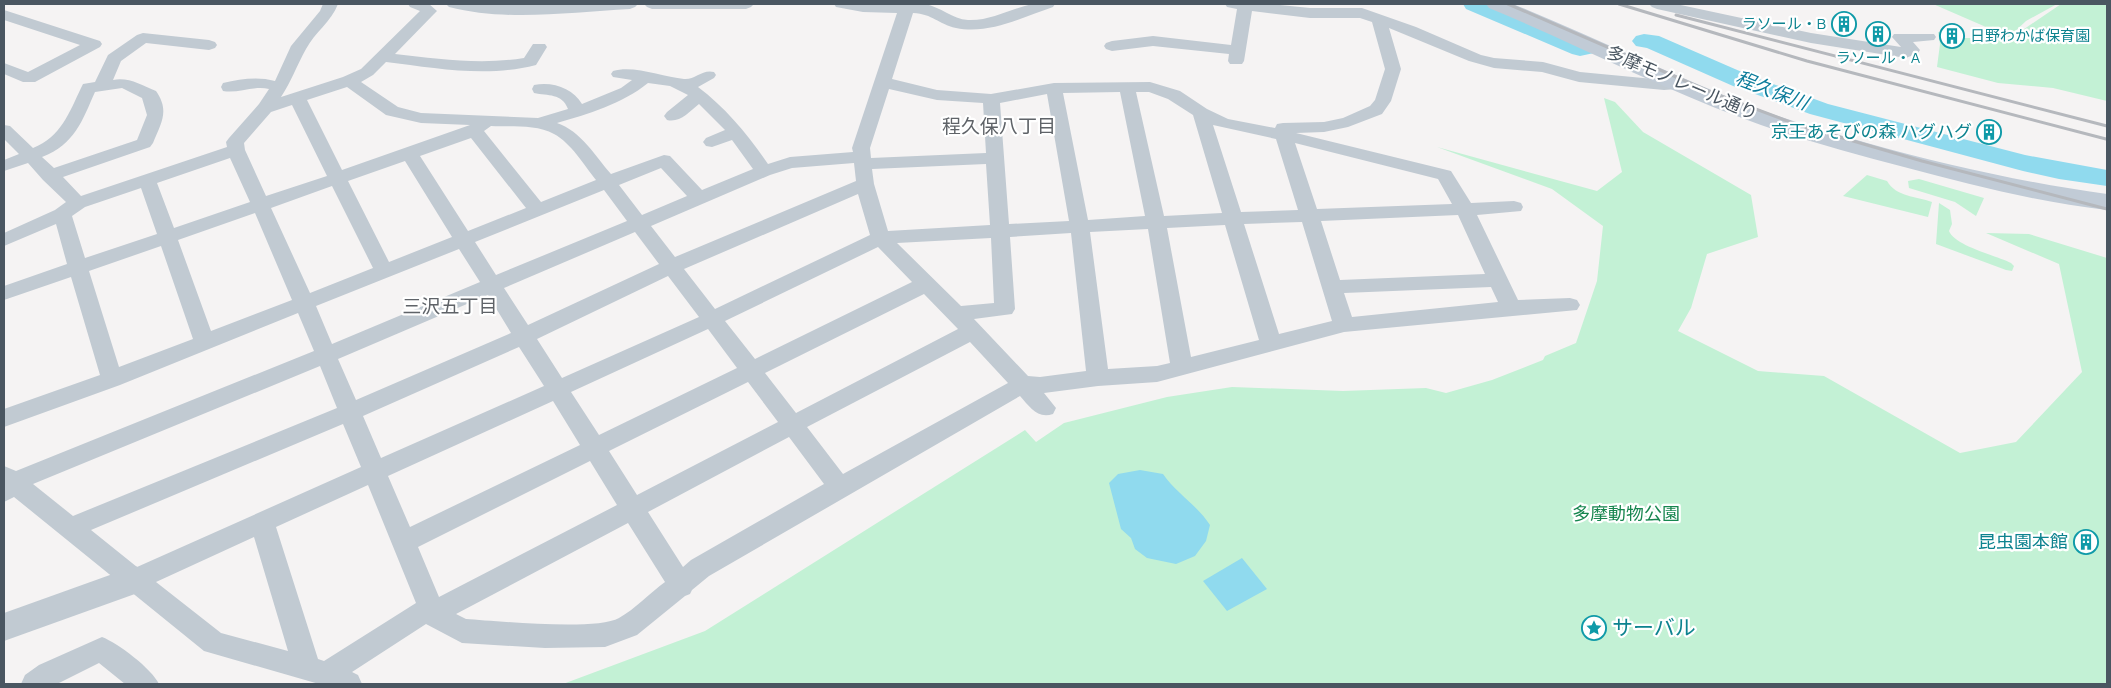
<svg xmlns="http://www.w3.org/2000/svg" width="2111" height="688" font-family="Manrope,'Noto Sans JP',sans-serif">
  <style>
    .green { fill: #c3f1d5 }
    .water { fill: #90daee }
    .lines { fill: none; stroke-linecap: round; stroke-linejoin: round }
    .river { fill: #90daee; fill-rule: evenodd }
    .minor { fill: #c1cad2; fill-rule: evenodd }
    .tertiary { fill: #c1cad2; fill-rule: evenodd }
    .secondary { fill: #c1cbd6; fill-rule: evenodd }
    .rail { stroke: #b5b8bd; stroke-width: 3 }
    .labels { text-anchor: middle; stroke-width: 4.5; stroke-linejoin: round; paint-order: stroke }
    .far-culture-label { font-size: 15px; fill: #0d838f; stroke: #fff; text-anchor: end }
    .street-label { font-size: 18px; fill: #4a5661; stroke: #fff }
    .culture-label { font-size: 18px; fill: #0d838f; stroke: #fff; text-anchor: end }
    .park-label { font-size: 18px; fill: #17864f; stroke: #fff }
    .water-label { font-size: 19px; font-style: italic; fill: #0c7c9b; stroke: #fff }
    .neighbourhood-label { font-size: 19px; fill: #5f6368; stroke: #fff }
    .near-culture-label { font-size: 21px; fill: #0d838f; stroke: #fff; text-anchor: start }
  </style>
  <rect width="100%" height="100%" fill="#f5f3f3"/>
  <!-- green -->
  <g class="green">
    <path d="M1933,4H2057L2026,21L2009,37Z"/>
    <path d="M2061,4H2107V101L2053,88L1998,83L1937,67L1940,44L1938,32L1963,38H2011Z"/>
    <path d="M1604,98L1615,102L1643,132L1751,195L1758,237L1707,254L1691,308L1678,331L1758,371L1824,376L1960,453L2016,442L2082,372L2059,264L1986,233L2029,234L2107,258V684H563L705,631L1025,430L1036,442L1064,423L1167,397L1232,387L1343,391L1426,388L1446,393L1492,380L1543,360L1545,356L1576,343L1597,281L1603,226L1552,189L1437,147L1597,191L1622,172Z"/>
    <path d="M1867,175L1887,181C1896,197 1916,196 1932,202L1928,217L1843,196Z"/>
    <path d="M1919,179L1984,198L1976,216L1955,202L1909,188L1908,181Z"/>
    <path d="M1939,203L1950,210L1952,224L1949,231C1955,246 1995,255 2011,263L2014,266L2012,271L2006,270L1936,244Z"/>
  </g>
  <!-- water -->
  <g class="water">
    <path d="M1140,470L1163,474C1176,493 1197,505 1210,525L1206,541L1195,556L1176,564L1147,558L1135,549L1131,538L1121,529L1109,483L1118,474Z"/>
    <path d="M1242,558L1267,589L1227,611L1203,581Z"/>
  </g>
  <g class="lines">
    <!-- river -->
    <g class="river">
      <path d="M1463,4H1493L1582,42L1594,43L1598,48L1594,53L1580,56L1572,54L1466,9Z"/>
      <path d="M1644,34L1659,36L1751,76L1828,104L2025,155L2107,170V186L2059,179L2023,171L1810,114L1733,86L1647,48L1636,46L1632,41L1636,36Z"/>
    </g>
    <!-- minor -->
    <g class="minor">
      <path d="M323,4H338C331,22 315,32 306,49C297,65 291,82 281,97L343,77L361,69L420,11L410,7L408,4H429L437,11L434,14L395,54C438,59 481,65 524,58L533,44H545L547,47L536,65C486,78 436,68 386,62L373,75L361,82L398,107L421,113L538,118L568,109C562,93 548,96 534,93L532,89L534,85C552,81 573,88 582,104L621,88L632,80L613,77L611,74L613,71C634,65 663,77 684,79C695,80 702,69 714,72L716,75L714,78L698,87C726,108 748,135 768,164L790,157L853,152L852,148L897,13L863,12L836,7L834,4H925C941,7 952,19 968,20C991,21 1010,9 1032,4C1039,3 1048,4 1055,4L1053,7C1023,17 989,35 956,28C938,24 933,14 913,13L892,79L937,90L991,94L1054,83L1150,82L1180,91L1207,109L1228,119L1275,128L1277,124L1283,123L1324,122L1343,118L1370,106L1375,100L1385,69L1372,22L1360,18H1310L1252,11L1244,61L1242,64H1230L1228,61L1229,54L1153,46L1112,51L1106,49L1104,46L1106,43L1112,41L1153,36L1231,45L1237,9L1227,7L1225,4H1270L1310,8H1362L1416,27L1481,55L1494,58L1543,62L1580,72L1664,80L1675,76L1681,77L1683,81L1677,89L1664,90L1579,82L1542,72L1494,68L1469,61L1389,28L1401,69L1391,101L1382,114L1348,127L1324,132L1296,133L1451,171L1471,203L1514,201L1521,203L1523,207L1521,211L1477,215L1518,300L1570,298L1577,300L1580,305L1577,310L1344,332L1157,382L1098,386L1044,393L1056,408L1053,414C1037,419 1030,407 1020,396L709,576L692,590L690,594L685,596L637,635L605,647L545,648L462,643L426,624L352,672L358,675L362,684H319L204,651L14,497L4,502V466L16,471L314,351L298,313L120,385L4,427V409L100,375L71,277L4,300V286L67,264L56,224L4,246V233L55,210L66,202L43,180L28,163L4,171V160L19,154L4,139V125L10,126L33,148C61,137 69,113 81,88L83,84L95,82L108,55L137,35L143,33L209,40L215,42L217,45L215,48L209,50L146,43L121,61L113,80C129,77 141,85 156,91C170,111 161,123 153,143L150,147L63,177L81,196L227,147L226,142L229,138L259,104L269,89C254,85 238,94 223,91L221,87L223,83C240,79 258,76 275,81L291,46L320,11ZM648,83L670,86L688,95L667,112L664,116L667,120C680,123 689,112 699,104L725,130L706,138L703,142L706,146L712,147L732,140L753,169L702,190L670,156L664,155L611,174C595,156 581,131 557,123C588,114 622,104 648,83ZM347,87L386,115L421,123L470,125L342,170L307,100ZM122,88L142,98L147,115L137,140L54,168L42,157C75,144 82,121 95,92ZM889,89L937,100L983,103L986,153L871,158L870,148ZM1120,92L1145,216L1088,220L1063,93ZM1136,92H1149L1168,99L1193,115L1222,213L1164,216ZM1047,94L1069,221L1009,224L1000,103ZM292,105L327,176L266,196L245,150L244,143L271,112ZM1213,125L1276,139L1298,210L1241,212ZM491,126C511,127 536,124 554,134C571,143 584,165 596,180L541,202L484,131ZM471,138L526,208L468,231L420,156ZM1295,143L1438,179L1452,204L1317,209ZM230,158L250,202L174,228L157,183ZM405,161L452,237L389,262L348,181ZM854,163L856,181L675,257L651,226L770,175L792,168ZM986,164L990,225L888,231L874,184L872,169ZM661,168L687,196L642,215L619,185ZM332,186L373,268L310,293L271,208ZM141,188L157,234L85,258L72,216L85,207ZM604,190L627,221L496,275L475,242ZM858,194L870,235L715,309L684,269ZM255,213L292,300L211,331L178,240ZM1458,215L1485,274L1340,280L1321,221ZM1302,222L1332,321L1279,334L1244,224ZM1225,225L1259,340L1191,357L1167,228ZM1148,229L1170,363L1157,366L1108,369L1090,232ZM635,232L659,264L528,325L504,288ZM1071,233L1086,371L1040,377L1028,376L974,319L1012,314L1015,309L1010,237ZM991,238L994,303L961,306L897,243ZM161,246L193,339L119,367L89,271ZM878,247L912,282L755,359L725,321ZM459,249L480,282L332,344L316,306ZM668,276L699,317L562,378L537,339ZM1491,287L1498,302L1352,317L1344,293ZM924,294L958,329L796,413L765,373ZM488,295L511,333L356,400L338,359ZM708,329L737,368L599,435L571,392ZM970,342L1008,383L843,474L807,427ZM519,347L544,386L381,458L363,416ZM320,366L337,408L73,516L33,484ZM748,382L778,422L637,495L609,451ZM553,401L580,445L410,527L388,476ZM343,424L361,467L137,567L91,530ZM789,437L824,484L691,560L683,567L648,512ZM590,461L617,505L439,597L418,547ZM368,485L416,603L324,661L318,659L276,527ZM628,523L665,582C650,593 635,609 619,618C596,631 497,621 466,619L456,614ZM254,537L288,651L221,633L156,582Z"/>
      <path d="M446,4H638L635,7L630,9C571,12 507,22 449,7Z"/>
      <path d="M644,4H754L751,7L746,9H652L647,7Z"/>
      <path d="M1649,4H1676L1811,33L1901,47L1892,37L1894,34H1934L1936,37L1934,40L1913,42L1920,50L1918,53L1906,58L1811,43L1657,9L1652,7Z"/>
      <path d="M4,10L100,41L102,44L100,47L35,82H23L4,74V63L28,72L80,45L4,20Z"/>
      <path d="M102,637C118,643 152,669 159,684H125L99,663L57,684H21L25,675L39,665Z"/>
    </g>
    <!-- tertiary -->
    <path class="tertiary" d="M135,566L146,570L151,580L146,590L4,641V613Z"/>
    <!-- secondary -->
    <path class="secondary" d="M1486,4H1513C1594,37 1673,76 1756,108C1792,122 1830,132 1867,143C1946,165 2026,183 2107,194V210C2038,202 1971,185 1904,167C1850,153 1795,138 1742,118C1656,86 1574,43 1489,8Z"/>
    <!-- rail -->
    <g class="rail">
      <path d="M1508,4L1713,93L1798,125L1922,161L2107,209"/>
      <path d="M1619,4L1807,61L2106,139"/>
      <path d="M1676,15L2107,126"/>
    </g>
  </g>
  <!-- icons -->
  <defs>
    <symbol id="building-ring" viewBox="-11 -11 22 22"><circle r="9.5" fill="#fff" stroke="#0f9aa8" stroke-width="1.5"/><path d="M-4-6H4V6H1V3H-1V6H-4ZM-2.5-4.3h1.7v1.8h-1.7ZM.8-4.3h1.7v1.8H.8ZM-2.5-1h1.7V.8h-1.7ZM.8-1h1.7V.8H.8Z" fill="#0f9aa8"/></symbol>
    <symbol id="sight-ring" viewBox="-11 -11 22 22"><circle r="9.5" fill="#fff" stroke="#0f9aa8" stroke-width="1.5"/><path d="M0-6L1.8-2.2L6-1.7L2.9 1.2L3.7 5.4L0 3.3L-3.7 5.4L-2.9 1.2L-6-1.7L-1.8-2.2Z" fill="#0f9aa8"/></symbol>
  </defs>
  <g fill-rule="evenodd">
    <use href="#building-ring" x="1830" y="10" width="28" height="28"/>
    <use href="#building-ring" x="1864" y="20" width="28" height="28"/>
    <use href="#building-ring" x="1938" y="22" width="28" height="28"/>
    <use href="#building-ring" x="1975" y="118" width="28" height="28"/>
    <use href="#building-ring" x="2072" y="528" width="28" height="28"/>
    <use href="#sight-ring" x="1580" y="614" width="28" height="28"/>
  </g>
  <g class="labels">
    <!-- far-culture labels -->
    <g class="far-culture-label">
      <text x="1826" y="29">ラソール・B</text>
      <text x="1970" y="41" text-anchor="start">日野わかば保育園</text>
      <text x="1878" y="63" text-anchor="middle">ラソール・A</text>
    </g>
    <!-- street labels -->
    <g class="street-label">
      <text transform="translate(1682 83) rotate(23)" y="6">多摩モノレール通り</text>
    </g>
    <!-- culture labels -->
    <g class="culture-label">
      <text x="1972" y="138">京王あそびの森 ハグハグ</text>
      <text x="2068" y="548">昆虫園本館</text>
    </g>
    <!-- park labels -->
    <g class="park-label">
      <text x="1626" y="520">多摩動物公園</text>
    </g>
    <!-- water labels -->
    <g class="water-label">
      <text transform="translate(1772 90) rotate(21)" y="7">程久保川</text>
    </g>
    <!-- neighbourhood labels -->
    <g class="neighbourhood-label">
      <text x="999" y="133">程久保八丁目</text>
      <text x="450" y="313">三沢五丁目</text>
    </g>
    <!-- near-culture labels -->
    <g class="near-culture-label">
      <text x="1612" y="635">サーバル</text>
    </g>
  </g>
  <!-- border -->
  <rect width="2111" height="688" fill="none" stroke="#4a5661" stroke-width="10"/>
</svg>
